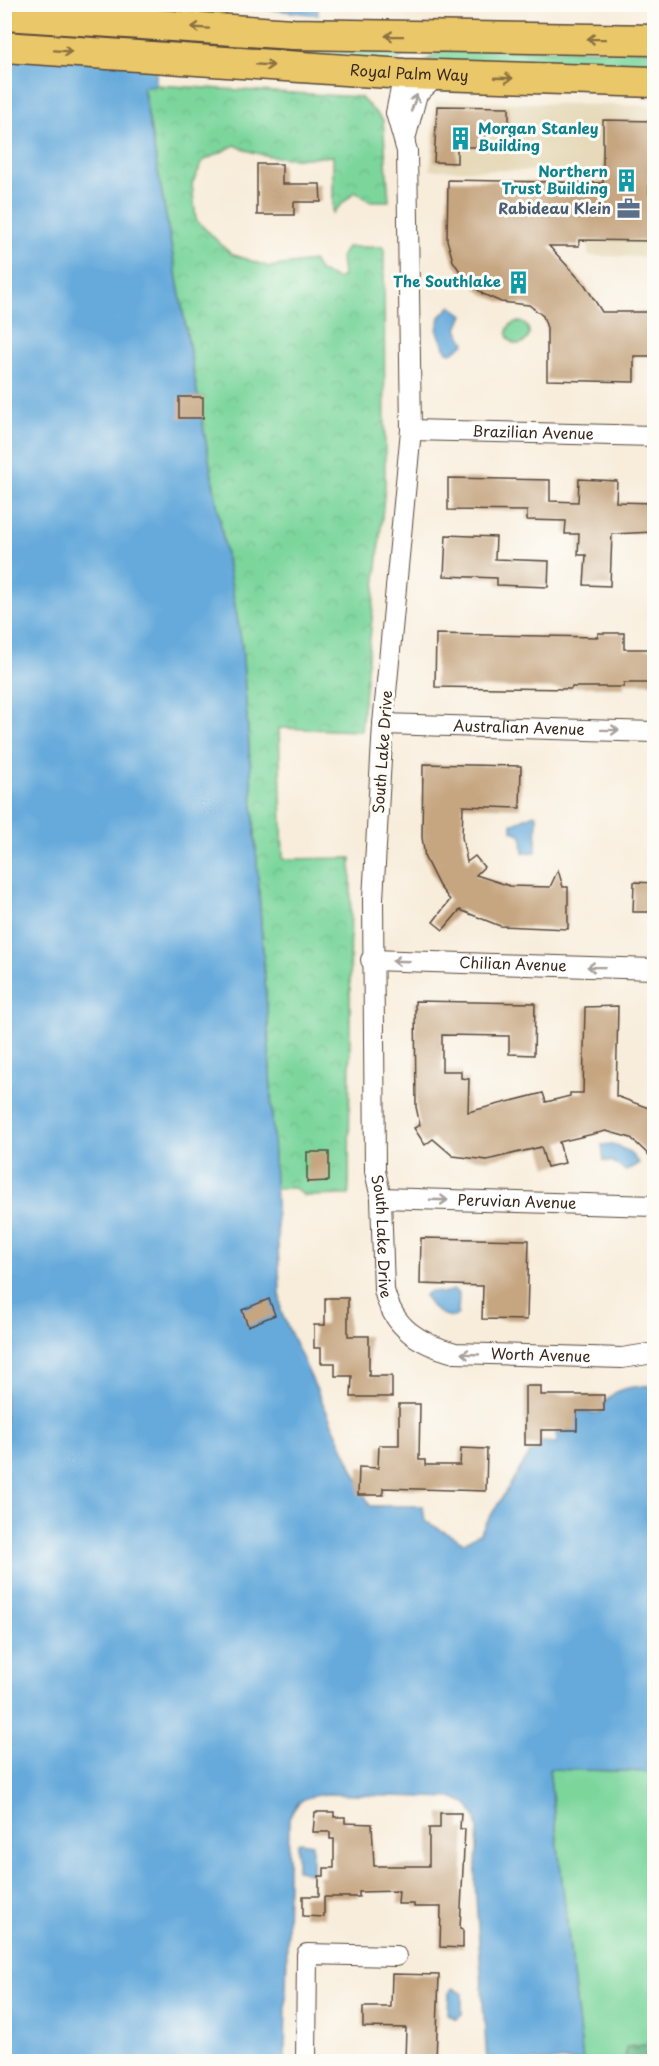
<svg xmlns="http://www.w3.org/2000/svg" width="659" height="2066" font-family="'Playpen Sans',sans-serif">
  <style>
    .built { fill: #e6daba }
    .green { fill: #7cd69c; stroke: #5c805d; stroke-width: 1.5 }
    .forest { fill: url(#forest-firs); stroke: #507051; stroke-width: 1.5 }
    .park { fill: url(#park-crowns); stroke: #5c805d; stroke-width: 1.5 }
    .water { fill: #66aadb; stroke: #506a7c; stroke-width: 1.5 }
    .building { fill: #c6a681 }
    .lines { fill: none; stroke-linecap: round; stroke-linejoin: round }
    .minor-casing { stroke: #57473a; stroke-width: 22 }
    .primary-casing { stroke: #57473a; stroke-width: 33 }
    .minor { stroke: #fff; stroke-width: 20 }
    .primary { stroke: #eac769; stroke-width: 30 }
    .oneway { stroke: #8a7140 }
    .oneway2 { stroke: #a79f9a }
    .labels { text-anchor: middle; stroke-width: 6; stroke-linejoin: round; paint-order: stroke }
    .street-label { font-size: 15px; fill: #3b2a1e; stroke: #fdfcf7 }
    .culture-label { font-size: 15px; font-weight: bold; fill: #0d838f; stroke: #fdfcf7; text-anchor: end }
    .service-label { font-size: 15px; font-weight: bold; fill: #4e5e75; stroke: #fdfcf7; text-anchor: end }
  </style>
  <defs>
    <pattern id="forest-firs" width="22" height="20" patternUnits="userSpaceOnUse" patternTransform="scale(1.5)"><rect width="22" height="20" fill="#65b784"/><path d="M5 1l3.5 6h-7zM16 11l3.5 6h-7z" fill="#54956b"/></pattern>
    <pattern id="park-crowns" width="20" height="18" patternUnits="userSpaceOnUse" patternTransform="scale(1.5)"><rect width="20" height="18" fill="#7cd69c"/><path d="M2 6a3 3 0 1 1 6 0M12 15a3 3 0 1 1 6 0" fill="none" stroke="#6cb886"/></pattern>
  </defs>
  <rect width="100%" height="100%" fill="#fdfcf7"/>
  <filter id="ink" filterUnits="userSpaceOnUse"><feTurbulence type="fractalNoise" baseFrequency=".0167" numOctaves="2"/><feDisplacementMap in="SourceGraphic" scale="12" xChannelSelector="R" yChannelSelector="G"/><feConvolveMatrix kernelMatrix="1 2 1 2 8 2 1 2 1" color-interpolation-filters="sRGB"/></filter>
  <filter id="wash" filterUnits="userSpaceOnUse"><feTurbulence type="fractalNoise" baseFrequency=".008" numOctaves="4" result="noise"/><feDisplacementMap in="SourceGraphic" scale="24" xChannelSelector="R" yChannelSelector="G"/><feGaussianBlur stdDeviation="1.35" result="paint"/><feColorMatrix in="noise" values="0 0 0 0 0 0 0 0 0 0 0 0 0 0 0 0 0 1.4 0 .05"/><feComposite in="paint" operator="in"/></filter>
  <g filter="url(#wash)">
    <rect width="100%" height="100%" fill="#f8eddb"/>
    <!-- built -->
    <path class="built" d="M435,101L654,106V257L588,256L590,171L430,170Z"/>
    <!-- green -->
    <g class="green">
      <path d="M182,38L408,50L395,63L181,48Z"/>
      <path d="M445,49L654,50V73L425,61Z"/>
      <circle cx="518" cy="333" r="11"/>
      <path d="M549,1769L654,1772V2061H583Z"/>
    </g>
    <!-- forest -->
    <path class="forest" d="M654,2044V2061H625L626,2047Z"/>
    <!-- park -->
    <path class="park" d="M156,85L360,97L383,120L389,201H369L355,191L333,213V156C300,159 266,161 235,145L203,161L192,184L196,220L231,254L269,267L313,261L320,272L338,279L343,276L341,257L347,247H384L385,486L361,731L279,728L283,859L351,858L349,1195L304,1196L295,1188H275L268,1025L242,645L143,86Z"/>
    <!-- water -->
    <g class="water">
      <path d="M5,5H157L156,85L143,87L242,645L268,1025L281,1312L370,1506H423L425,1521L464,1543L480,1533L530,1453L539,1450L541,1442L557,1443L556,1433L573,1430L575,1412L600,1413C610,1386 629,1387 654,1385V1772L549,1769L583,2061H487L475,1883L478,1829L475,1816L467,1804L454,1798L326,1794C304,1797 298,1798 289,1819L285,2061L5,2062Z"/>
      <path d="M233,5H318V15Z"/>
      <path d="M451,306L463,315L457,329L465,343L452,353L447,352L437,330L440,317Z"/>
      <path d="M534,814L537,816L536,852L523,853L522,835L512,831V824Z"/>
      <path d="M612,1144L628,1151L639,1163L626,1171L613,1162L604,1161L602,1145Z"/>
      <path d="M454,1290L459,1294L458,1314L454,1317C440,1316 430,1309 425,1295L430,1291L442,1293Z"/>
      <path d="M299,1842L312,1844V1871L309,1873L297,1870V1844Z"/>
      <path d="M453,1988L462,1993V2014L456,2019L448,2014L449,1993Z"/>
    </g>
    <g id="blocks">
      <!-- building -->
      <g class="building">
        <path d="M437,106L509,107V125L505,129L485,128V147H457V163L434,162Z"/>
        <path d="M603,120L654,121V168L649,173V194L654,195V241L579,240V246H549L585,285L602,312H654V356H634V382L547,380V328L543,316L529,305L501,302L483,294L465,279L453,261L447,240L448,180L603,183Z"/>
        <path d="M257,164H282V184H320L321,202H294V215H257Z"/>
        <rect x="179" y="397" width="24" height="21"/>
        <path d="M448,478L550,480V501L578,502L579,479L617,481L616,502L654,503V532L612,534L610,586L584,585L586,555H578L579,534H565L566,521L527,520V511L448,510Z"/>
        <path d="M446,535L496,537L495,559L549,561L548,587L497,585V578L444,576Z"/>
        <path d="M598,633H624V649H654V683H624V687H572L571,689L435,687L436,634L598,637Z"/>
        <path d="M423,764L521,766L520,808L463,806L462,837L467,862L475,856L484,867L476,875L510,886L550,887L558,870L563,887H568V929L500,926L460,910L443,930L433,922L450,900L439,886L425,858L422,837Z"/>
        <path d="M634,882L654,883V912H633Z"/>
        <path d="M415,1001L535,1003L534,1055L509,1054V1036L442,1035V1071H461V1078L469,1079L468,1112L543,1093L546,1102L570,1096V1093H583L585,1007L618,1006L616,1096L654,1110V1160L631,1138L606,1131L559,1142L565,1163L547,1167L541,1147L487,1160L453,1156L433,1139L425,1145L414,1128L420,1125L416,1107Z"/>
        <path d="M307,1152H329V1181L307,1182Z"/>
        <path d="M421,1238L529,1240L527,1320L482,1319L483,1286L420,1284Z"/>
        <path d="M325,1298H348V1336H369V1376H392V1397H351L352,1376H335V1363H321V1348H314V1325H325Z"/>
        <path d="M269,1299L275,1315L248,1326L242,1310Z"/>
        <path d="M525,1386H541V1395H604V1411H577V1430H541V1445H525Z"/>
        <path d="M399,1404H420L419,1460H425V1465H460L461,1448L487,1449L486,1491L383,1488V1495H358L359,1467L378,1468L379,1445H399Z"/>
        <path d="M315,1812H334V1817H345V1823L372,1824L374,1866H429V1828H440V1813H461L460,1829H465L460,1928L463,1929V1948L440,1947L441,1907H414V1904H398L399,1891L359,1892V1897H324V1917L303,1916V1896H319V1876H324V1868H334V1839H330V1832H313Z"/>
        <path d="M392,1974L439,1975L436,2061H405L406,2028L363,2027V2007H391Z"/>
      </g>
    </g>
  </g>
  <g filter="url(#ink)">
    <use href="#blocks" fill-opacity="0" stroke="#57473a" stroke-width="1.5"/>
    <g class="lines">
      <defs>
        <g id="minor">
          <path id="s1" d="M404,74L396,113L407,151L411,430L383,724L373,899L375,1171L381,1198L384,1290C393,1328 420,1344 455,1353L622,1358L654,1353"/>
          <path d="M405,139L417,94L437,76"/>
          <path id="s2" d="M411,430L654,436"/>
          <path id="s3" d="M383,724L654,732"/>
          <path id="s4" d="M371,960L654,969"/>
          <path id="s5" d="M381,1198L654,1206"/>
          <path d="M306,2062L307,1954L396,1956"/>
        </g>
        <g id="primary">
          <path d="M4,15L293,34L654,40"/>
          <path id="s6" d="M4,47L404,74L654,82"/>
        </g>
      </defs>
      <!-- minor casing -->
      <use href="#minor" class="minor-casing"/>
      <!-- primary casing -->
      <use href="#primary" class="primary-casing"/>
      <!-- minor -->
      <use href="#minor" class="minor"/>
      <!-- primary -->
      <use href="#primary" class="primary"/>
    </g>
    <!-- one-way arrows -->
    <defs><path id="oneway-shaft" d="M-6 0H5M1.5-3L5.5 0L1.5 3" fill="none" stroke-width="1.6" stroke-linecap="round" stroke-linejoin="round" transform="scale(1.5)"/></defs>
    <g class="oneway">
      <use href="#oneway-shaft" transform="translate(200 28) rotate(-176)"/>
      <use href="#oneway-shaft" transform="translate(394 36) rotate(-179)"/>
      <use href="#oneway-shaft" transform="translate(596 39) rotate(-179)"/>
      <use href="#oneway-shaft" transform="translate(63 51) rotate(4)"/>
      <use href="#oneway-shaft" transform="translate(265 65) rotate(4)"/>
      <use href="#oneway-shaft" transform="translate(504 78) rotate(2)"/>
    </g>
    <g class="oneway2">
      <use href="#oneway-shaft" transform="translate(414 103) rotate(-71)"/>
      <use href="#oneway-shaft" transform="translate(610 730) rotate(1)"/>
      <use href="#oneway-shaft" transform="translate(401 961) rotate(-178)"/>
      <use href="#oneway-shaft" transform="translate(596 967) rotate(-179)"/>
      <use href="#oneway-shaft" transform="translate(439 1200) rotate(2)"/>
      <use href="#oneway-shaft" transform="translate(470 1354) rotate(-177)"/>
    </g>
  </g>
  <!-- icons -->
  <defs>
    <symbol id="building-bare" viewBox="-9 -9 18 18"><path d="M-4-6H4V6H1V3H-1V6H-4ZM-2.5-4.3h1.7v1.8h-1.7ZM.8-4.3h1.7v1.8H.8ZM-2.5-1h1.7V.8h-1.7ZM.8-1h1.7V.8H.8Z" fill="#0f9aa8" stroke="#fdfcf7" stroke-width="2.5" paint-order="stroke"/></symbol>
    <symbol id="office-bare" viewBox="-9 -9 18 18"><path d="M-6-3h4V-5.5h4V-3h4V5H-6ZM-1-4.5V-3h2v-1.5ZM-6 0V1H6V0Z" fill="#5c6f8a" stroke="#fdfcf7" stroke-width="2.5" paint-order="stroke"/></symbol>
  </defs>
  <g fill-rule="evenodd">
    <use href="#building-bare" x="444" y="122" width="33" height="33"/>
    <use href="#building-bare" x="610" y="164" width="33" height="33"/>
    <use href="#office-bare" x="612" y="192" width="33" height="33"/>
    <use href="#building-bare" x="502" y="266" width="33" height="33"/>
  </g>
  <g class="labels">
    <!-- street labels -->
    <g class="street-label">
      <text dy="5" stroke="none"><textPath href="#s6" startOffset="406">Royal Palm Way</textPath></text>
      <text dy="5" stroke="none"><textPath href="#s2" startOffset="122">Brazilian Avenue</textPath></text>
      <text dy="5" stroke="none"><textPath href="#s3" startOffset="136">Australian Avenue</textPath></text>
      <text transform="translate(383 752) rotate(-86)" y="5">South Lake Drive</text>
      <text dy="5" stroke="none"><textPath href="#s4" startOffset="142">Chilian Avenue</textPath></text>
      <text dy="5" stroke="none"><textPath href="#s5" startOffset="136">Peruvian Avenue</textPath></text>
      <text dy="5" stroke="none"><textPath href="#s1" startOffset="1167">South Lake Drive</textPath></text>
      <text dy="5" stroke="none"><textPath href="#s1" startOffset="1407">Worth Avenue</textPath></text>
    </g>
    <!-- culture labels -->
    <g class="culture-label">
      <text x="478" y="134" text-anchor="start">Morgan Stanley<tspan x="478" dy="17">Building</tspan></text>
      <text x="608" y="177">Northern<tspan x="608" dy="17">Trust Building</tspan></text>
      <text x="501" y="287">The Southlake</text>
    </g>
    <!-- service labels -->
    <g class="service-label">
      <text x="611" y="214">Rabideau Klein</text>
    </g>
  </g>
  <!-- margin -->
  <rect width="659" height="2066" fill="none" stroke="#fdfcf7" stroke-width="24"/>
</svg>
